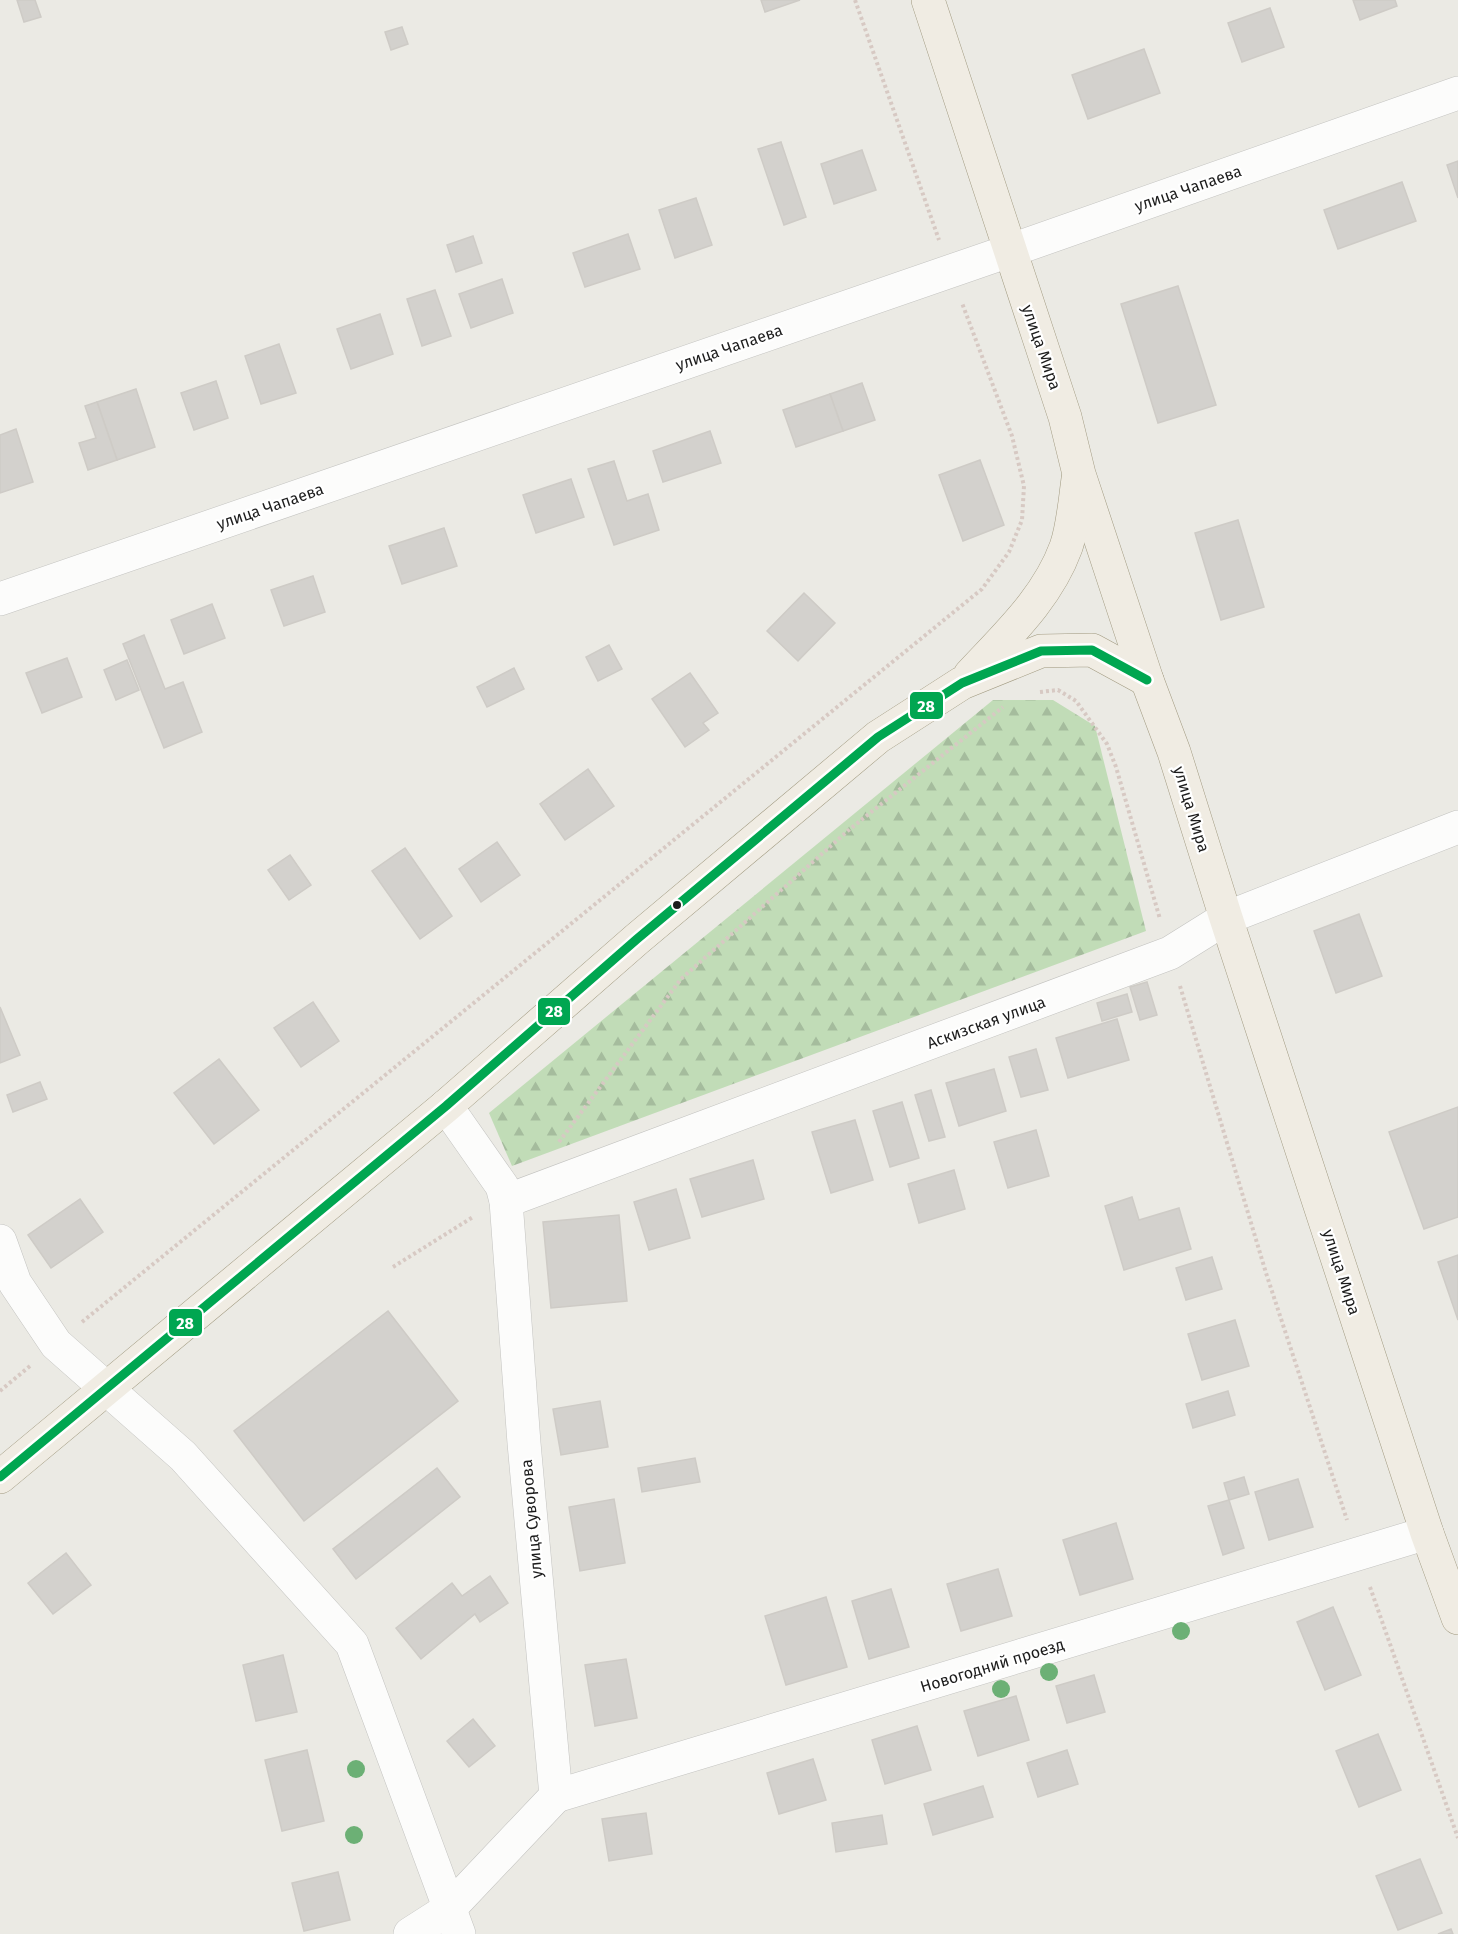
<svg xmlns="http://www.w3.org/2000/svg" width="1458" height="1934" font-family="'Fira Sans',sans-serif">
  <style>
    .forest { fill: url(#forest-firs) }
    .building { fill: #d3d1cd; stroke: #cecbc6; stroke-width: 1.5 }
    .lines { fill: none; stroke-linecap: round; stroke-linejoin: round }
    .minor-casing { stroke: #c3c3c0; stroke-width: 34 }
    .major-casing { stroke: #a19a81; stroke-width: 34 }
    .path { stroke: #d7c9c3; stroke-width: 4; stroke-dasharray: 3 3; stroke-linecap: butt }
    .minor { stroke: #fcfcfb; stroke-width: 33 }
    .major { stroke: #f0ece3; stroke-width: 33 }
    .bus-1-casing { stroke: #fff; stroke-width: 14 }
    .bus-1 { stroke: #00a651; stroke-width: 9 }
    .tree { fill: #6cb075 }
    .bus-dot { fill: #1c1c1c; stroke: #fff; stroke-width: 2 }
    .labels { text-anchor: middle; stroke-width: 4.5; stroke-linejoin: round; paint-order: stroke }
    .street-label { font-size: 16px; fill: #1c1c1c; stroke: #fff }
    .line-badge { stroke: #fff; stroke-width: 2 }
    .badge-label { font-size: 16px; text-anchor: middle; font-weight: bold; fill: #fff }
  </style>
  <defs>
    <pattern id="forest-firs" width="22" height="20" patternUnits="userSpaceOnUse" patternTransform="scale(1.5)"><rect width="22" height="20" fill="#c1dcb7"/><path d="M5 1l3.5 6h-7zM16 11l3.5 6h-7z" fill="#a5bc9d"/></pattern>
  </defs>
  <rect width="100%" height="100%" fill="#ebeae4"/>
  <!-- forest -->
  <path class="forest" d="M993,700H1053L1095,726L1146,931L512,1166L489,1113Z"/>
  <!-- building -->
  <g class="building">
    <path d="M17,0H35L41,17L24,22Z"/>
    <path d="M761,0H800L765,12Z"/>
    <path d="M1353,0H1395L1397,6L1360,20Z"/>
    <path d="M1270,8L1284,47L1242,62L1228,23Z"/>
    <path d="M402,27L408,44L391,50L385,32Z"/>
    <path d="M1144,49L1160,93L1088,119L1072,75Z"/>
    <path d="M781,142L806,217L784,225L758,149Z"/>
    <path d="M862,150L876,190L834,204L821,164Z"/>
    <path d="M1458,161V198L1447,165Z"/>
    <path d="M1402,182L1416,221L1338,249L1324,210Z"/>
    <path d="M696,198L712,245L675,258L659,210Z"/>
    <path d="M628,234L640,269L585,287L573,253Z"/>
    <path d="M473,236L482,263L456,272L447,245Z"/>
    <path d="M502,279L513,313L471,328L459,294Z"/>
    <path d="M1178,286L1216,405L1158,423L1121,304Z"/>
    <path d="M435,290L451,336L422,346L407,299Z"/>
    <path d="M380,314L393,354L351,369L337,329Z"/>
    <path d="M279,344L296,393L261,404L245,356Z"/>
    <path d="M216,381L228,418L194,430L181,393Z"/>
    <path d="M862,383L875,420L843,431L830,394Z"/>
    <path d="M136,389L155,447L117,460L97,402Z"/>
    <path d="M830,394L843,431L796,447L783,410Z"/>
    <path d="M97,402L117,460L88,470L79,443L96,438L85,406Z"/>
    <path d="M16,429L33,482L0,493V435Z"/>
    <path d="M710,431L721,463L663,482L653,451Z"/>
    <path d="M980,460L1004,525L963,541L939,475Z"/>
    <path d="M614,461L627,501L648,494L659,530L614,545L588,469Z"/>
    <path d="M571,479L584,517L536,533L523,495Z"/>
    <path d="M1238,520L1264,607L1221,620L1195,533Z"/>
    <path d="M444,528L457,566L402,584L389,546Z"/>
    <path d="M313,576L325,612L284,626L271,590Z"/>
    <path d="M804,593L835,623L798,661L767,631Z"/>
    <path d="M212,604L225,638L184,654L171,620Z"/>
    <path d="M144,635L165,689L183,682L202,732L164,748L123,644Z"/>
    <path d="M609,645L622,669L598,681L586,657Z"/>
    <path d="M67,658L82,697L42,713L26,673Z"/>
    <path d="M127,660L139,690L116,700L104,670Z"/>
    <path d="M514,668L524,689L487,707L477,687Z"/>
    <path d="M690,673L718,713L703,723L709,730L685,747L652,699Z"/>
    <path d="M588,769L614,806L565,840L540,804Z"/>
    <path d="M497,842L520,875L481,902L459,869Z"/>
    <path d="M405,848L452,916L420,939L372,871Z"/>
    <path d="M290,855L311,885L289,900L268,870Z"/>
    <path d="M1359,914L1382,976L1336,993L1314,931Z"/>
    <path d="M1147,982L1157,1015L1140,1020L1130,987Z"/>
    <path d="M1127,994L1132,1012L1102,1021L1097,1003Z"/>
    <path d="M313,1002L339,1041L301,1067L274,1028Z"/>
    <path d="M0,1007L20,1055L0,1063Z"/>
    <path d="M1117,1019L1129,1060L1068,1078L1056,1038Z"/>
    <path d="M1036,1049L1048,1090L1021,1097L1009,1057Z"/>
    <path d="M219,1059L259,1110L214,1144L174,1093Z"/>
    <path d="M994,1069L1006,1111L959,1126L946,1083Z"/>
    <path d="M40,1082L47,1099L13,1112L7,1095Z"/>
    <path d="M931,1090L945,1137L929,1141L915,1095Z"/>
    <path d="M902,1102L919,1158L890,1167L873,1111Z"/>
    <path d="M1458,1107V1217L1424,1229L1389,1132Z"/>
    <path d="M855,1120L873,1180L831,1193L812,1132Z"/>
    <path d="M1036,1130L1049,1176L1008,1188L994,1142Z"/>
    <path d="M753,1160L764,1199L702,1217L690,1179Z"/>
    <path d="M954,1170L965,1209L919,1223L908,1184Z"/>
    <path d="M676,1189L690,1238L649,1250L634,1202Z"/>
    <path d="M1132,1197L1139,1220L1179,1208L1191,1249L1124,1270L1105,1206Z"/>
    <path d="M80,1199L103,1232L51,1268L28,1235Z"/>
    <path d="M619,1215L627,1301L551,1308L543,1222Z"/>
    <path d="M1458,1255V1320L1438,1262Z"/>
    <path d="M1212,1257L1222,1289L1186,1300L1176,1268Z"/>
    <path d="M388,1311L458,1401L304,1521L234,1431Z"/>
    <path d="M1235,1320L1249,1366L1202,1380L1188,1334Z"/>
    <path d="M1228,1391L1235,1415L1193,1428L1186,1404Z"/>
    <path d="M600,1401L608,1447L561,1455L553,1409Z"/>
    <path d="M695,1458L700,1482L642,1492L638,1468Z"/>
    <path d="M437,1468L460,1497L356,1579L333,1549Z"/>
    <path d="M1244,1477L1249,1494L1229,1500L1224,1483Z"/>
    <path d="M1298,1479L1313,1527L1269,1540L1255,1492Z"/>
    <path d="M614,1499L625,1563L580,1571L569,1507Z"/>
    <path d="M1229,1500L1244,1548L1223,1555L1208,1506Z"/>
    <path d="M1116,1523L1133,1579L1080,1595L1063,1540Z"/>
    <path d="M66,1553L91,1585L53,1614L28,1583Z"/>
    <path d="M998,1569L1012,1616L961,1631L947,1584Z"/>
    <path d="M490,1576L508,1603L480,1622L475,1614L421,1659L396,1628L452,1583L462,1596Z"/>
    <path d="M891,1589L909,1647L869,1659L852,1601Z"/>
    <path d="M826,1597L847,1667L786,1685L765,1616Z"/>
    <path d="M1333,1607L1361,1675L1325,1690L1297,1622Z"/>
    <path d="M283,1655L297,1712L256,1721L243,1665Z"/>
    <path d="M626,1659L637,1718L595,1726L585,1665Z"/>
    <path d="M1094,1675L1105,1712L1067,1723L1056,1686Z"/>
    <path d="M1016,1696L1029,1740L978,1756L964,1711Z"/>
    <path d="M473,1719L495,1746L469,1767L447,1741Z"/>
    <path d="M917,1726L931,1770L885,1784L872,1740Z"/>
    <path d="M1378,1734L1401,1790L1359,1807L1336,1751Z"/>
    <path d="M307,1750L324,1821L282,1831L265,1760Z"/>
    <path d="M1067,1750L1078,1784L1038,1797L1027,1763Z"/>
    <path d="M813,1759L826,1800L779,1814L767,1773Z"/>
    <path d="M983,1786L993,1817L933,1835L924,1804Z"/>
    <path d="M646,1813L652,1854L609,1861L602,1819Z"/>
    <path d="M882,1815L887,1844L836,1852L832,1823Z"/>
    <path d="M1420,1859L1442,1913L1398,1930L1376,1876Z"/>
    <path d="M338,1872L350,1920L304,1931L292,1883Z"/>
    <path d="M1451,1929L1453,1934H1438Z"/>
  </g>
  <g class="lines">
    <defs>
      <g id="minor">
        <path d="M0,599L1009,251L1458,93"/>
        <path d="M506,1201L1170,953L1226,918L1458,827"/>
        <path d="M0,1241L15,1283L56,1344L183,1456L352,1644L459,1934"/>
        <path d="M556,1796L1427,1533"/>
        <path d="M410,1934L449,1909L556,1796L524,1443L506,1201L502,1186L446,1106"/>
      </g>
      <g id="major">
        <path d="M928,0L1065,417L1079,474L1147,680L1174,752L1226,918L1427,1533L1458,1618"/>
        <path d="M970,675C1006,636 1047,599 1066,547C1073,527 1075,500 1078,479"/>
        <path d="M0,1477L446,1106L637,939L878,737L962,683L1041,651L1092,650L1147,680"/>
      </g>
    </defs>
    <!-- minor casing -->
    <use href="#minor" class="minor-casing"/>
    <!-- major casing -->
    <use href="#major" class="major-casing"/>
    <!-- path -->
    <g class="path">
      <path d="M855,0L939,240"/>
      <path d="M1040,692L1058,690L1076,701L1107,744L1116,767L1160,919"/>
      <path d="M1180,986L1266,1273L1347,1520"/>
      <path d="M559,1142L681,979L850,829L1003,707"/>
      <path d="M393,1267L473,1217"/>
      <path d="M82,1322L982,589L1009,552L1022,520L1024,486L1012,436L962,303"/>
      <path d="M0,1391L30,1366"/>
      <path d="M1370,1587L1458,1838"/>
    </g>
    <!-- minor -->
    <use href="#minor" class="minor"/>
    <!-- major -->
    <use href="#major" class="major"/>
    <defs>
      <path id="bus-1" d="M0,1477L446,1106L637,939L878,737L962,683L1041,651L1092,650L1147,680"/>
    </defs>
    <!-- bus-1 casing -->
    <use href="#bus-1" class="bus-1-casing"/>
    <!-- bus-1 -->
    <use href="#bus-1" class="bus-1"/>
  </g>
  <!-- trees -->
  <g class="tree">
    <circle cx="1181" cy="1631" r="9"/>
    <circle cx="1049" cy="1672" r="9"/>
    <circle cx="1001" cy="1689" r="9"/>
    <circle cx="356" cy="1769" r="9"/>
    <circle cx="354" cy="1835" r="9"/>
  </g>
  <!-- markers -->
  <circle class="bus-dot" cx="677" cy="905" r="5"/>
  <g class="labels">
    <!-- street labels -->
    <g class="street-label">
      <text transform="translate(1188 188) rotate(-19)" y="6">улица Чапаева</text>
      <text transform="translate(729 347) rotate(-19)" y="6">улица Чапаева</text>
      <text transform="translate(1042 347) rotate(71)" y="6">улица Мира</text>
      <text transform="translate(270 506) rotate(-19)" y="6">улица Чапаева</text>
      <text transform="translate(1192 809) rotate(73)" y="6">улица Мира</text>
      <text transform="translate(986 1022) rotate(-20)" y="6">Аскизская улица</text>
      <text transform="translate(1342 1272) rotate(72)" y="6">улица Мира</text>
      <text transform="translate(531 1519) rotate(-95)" y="6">улица Суворова</text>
      <text transform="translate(992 1665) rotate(-17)" y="6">Новогодний проезд</text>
    </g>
  </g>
  <g class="line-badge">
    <rect x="909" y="691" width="35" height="29" rx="6" fill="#00a651"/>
    <rect x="537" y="997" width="34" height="29" rx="6" fill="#00a651"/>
    <rect x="168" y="1308" width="35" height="29" rx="6" fill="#00a651"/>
  </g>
  <g class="badge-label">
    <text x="926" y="712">28</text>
    <text x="554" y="1017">28</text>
    <text x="185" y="1329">28</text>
  </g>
</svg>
